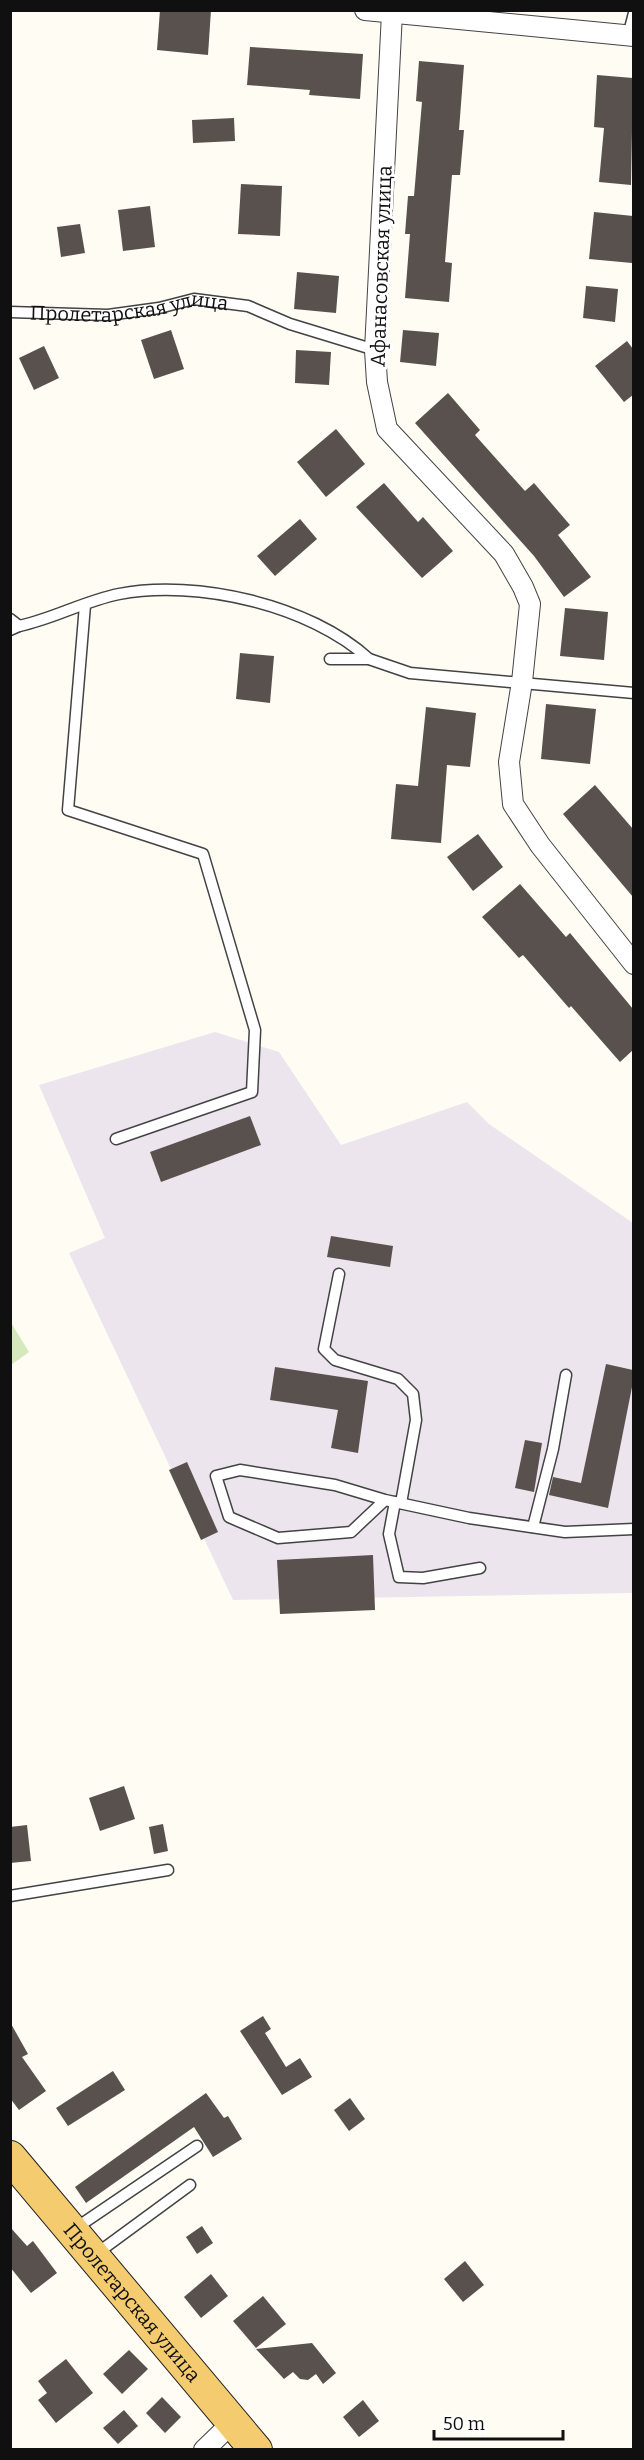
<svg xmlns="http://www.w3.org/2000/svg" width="644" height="2460" font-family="Bitter,serif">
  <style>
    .industrial { fill: #ede5ee }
    .green { fill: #d6e9bd }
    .building { fill: #59514d }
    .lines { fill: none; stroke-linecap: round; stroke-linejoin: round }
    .lane-casing { stroke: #434343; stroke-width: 13 }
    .street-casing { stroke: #434343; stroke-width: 22 }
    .primary-casing { stroke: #212121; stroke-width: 34 }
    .lane { stroke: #fff; stroke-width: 10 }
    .street { stroke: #fff; stroke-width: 20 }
    .primary { stroke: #f4cc6f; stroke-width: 32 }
    .labels { text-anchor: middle; stroke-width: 6; stroke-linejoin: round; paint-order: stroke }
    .street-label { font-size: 20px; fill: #101010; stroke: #fff }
  </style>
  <rect width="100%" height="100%" fill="#fffcf4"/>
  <!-- industrial -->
  <path class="industrial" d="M215,1032L279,1052L341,1145L467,1102L489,1124L633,1223V1593L233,1600L69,1253L105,1238L39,1085Z"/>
  <!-- green -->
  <path class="green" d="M10,1321L29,1352L11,1365H10Z"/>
  <!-- building -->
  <g class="building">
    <path d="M160,10H211L208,55L157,50Z"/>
    <path d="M250,47L363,54L360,99L309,95L310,90L247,85Z"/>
    <path d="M419,61L464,65L459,130H464L460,175H452L445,262L452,263L449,302L405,298L410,234H405L408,196H414L422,102L416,101Z"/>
    <path d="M597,75L633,78L631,185L599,182L604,128L594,127Z"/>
    <path d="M234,118L235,141L193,143L192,120Z"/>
    <path d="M241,184L282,186L280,236L238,234Z"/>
    <path d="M150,206L155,247L123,251L118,210Z"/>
    <path d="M594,212L633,216L632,263L589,259Z"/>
    <path d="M80,224L85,253L61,257L57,227Z"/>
    <path d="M297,272L339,276L336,313L294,309Z"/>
    <path d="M586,286L618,289L615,322L583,318Z"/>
    <path d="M171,330L184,369L154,379L141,340Z"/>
    <path d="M403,330L439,333L436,366L400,362Z"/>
    <path d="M627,341L633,349V395L624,402L595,366Z"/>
    <path d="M44,346L59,378L34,390L19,358Z"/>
    <path d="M296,350L331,352L329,385L295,383Z"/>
    <path d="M448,393L480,430L475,435L525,491L534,483L570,525L558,535L591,577L564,597L534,556L415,423Z"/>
    <path d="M336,429L365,464L326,497L297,462Z"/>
    <path d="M384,483L418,522L423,517L453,551L422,578L356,507Z"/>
    <path d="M300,519L317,539L275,576L257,556Z"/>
    <path d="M565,608L608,612L604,660L560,656Z"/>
    <path d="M240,653L274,656L270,703L236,699Z"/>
    <path d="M546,704L596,709L590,764L541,759Z"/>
    <path d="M426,707L476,713L470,767L447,765L441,843L391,839L396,784L418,786Z"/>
    <path d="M595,785L633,829V897L563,814Z"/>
    <path d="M478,834L503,867L473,891L447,857Z"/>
    <path d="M520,884L566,937L570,933L633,1009V1050L620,1062L571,1006L569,1008L523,955L519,958L482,917Z"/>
    <path d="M250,1116L261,1145L161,1182L150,1152Z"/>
    <path d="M331,1236L393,1246L390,1267L327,1257Z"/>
    <path d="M606,1364L633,1370V1382L608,1508L549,1495L553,1477L581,1483Z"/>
    <path d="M275,1367L368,1381L358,1453L331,1448L338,1410L270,1400Z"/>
    <path d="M525,1440L542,1443L534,1492L515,1488Z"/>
    <path d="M187,1462L218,1532L201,1540L169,1470Z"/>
    <path d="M373,1555L375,1610L280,1614L277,1560Z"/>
    <path d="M124,1786L135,1819L100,1831L89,1798Z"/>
    <path d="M163,1824L168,1851L154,1854L149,1827Z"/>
    <path d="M27,1825L31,1861L10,1863V1827Z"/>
    <path d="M263,2016L271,2029L265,2033L286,2067L300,2058L312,2077L282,2095L240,2031Z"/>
    <path d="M10,2022L28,2054L22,2057L46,2091L19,2110L10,2098Z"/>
    <path d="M113,2071L125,2090L68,2126L56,2108Z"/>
    <path d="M206,2093L224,2118L228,2116L242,2139L213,2157L194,2127L86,2203L75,2187Z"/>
    <path d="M350,2098L365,2119L349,2131L334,2110Z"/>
    <path d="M202,2226L213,2243L197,2254L186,2237Z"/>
    <path d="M10,2227L27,2246L33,2241L57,2273L31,2293L10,2267Z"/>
    <path d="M465,2261L484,2285L463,2302L444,2279Z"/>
    <path d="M211,2274L228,2296L201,2318L184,2297Z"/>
    <path d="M263,2296L286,2324L256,2348L233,2321Z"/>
    <path d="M312,2343L336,2373L323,2384L316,2374L308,2380L300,2379L293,2372L284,2379L256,2349Z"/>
    <path d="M129,2350L148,2369L122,2394L103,2374Z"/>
    <path d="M66,2359L93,2393L56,2423L38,2400L47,2393L38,2381Z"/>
    <path d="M162,2397L181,2417L165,2433L146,2413Z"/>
    <path d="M363,2400L379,2421L359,2437L343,2417Z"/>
    <path d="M124,2410L138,2426L118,2444L103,2428Z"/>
  </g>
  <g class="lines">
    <defs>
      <g id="lane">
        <path d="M628,36L634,13"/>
        <path id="s1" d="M10,312L108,315L159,308L194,299L248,306L290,324L375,350"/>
        <path d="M85,605L68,810L203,854L255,1030L252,1092L116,1139"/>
        <path d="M10,619L19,626L10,630"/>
        <path d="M19,626C53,619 84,601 119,594C197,579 310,605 369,659"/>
        <path d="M330,659H369L410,673L634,693"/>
        <path d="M339,1274L324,1349L335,1360L398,1379L413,1394L416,1420L401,1503"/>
        <path d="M385,1500L351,1532L278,1538L229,1517L216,1476L240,1470L335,1485L385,1500L469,1518L565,1532L634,1529"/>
        <path d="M395,1502L389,1534L399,1577L423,1578L480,1568"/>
        <path d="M533,1527L553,1449L566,1375"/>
        <path d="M10,1896L168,1870"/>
        <path d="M73,2230L197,2146"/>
        <path d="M96,2254L190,2185"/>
      </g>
      <g id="street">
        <path d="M365,10L634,36"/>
        <path d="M392,13L375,350L377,382L387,429L504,554L523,587L530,604L522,682L509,762L513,804L540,845L634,964"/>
        <path d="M204,2450L233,2422"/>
      </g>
      <g id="primary">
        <path id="s2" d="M10,2157L256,2450"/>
      </g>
    </defs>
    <!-- lane casing -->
    <use href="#lane" class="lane-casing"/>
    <!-- street casing -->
    <use href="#street" class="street-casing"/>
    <!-- primary casing -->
    <use href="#primary" class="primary-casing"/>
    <!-- lane -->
    <use href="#lane" class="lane"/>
    <!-- street -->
    <use href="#street" class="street"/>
    <!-- primary -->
    <use href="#primary" class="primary"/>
  </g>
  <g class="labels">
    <!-- street labels -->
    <g class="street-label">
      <text transform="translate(381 266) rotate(-88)" y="7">Афанасовская улица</text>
      <text dy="7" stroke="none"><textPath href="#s1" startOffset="120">Пролетарская улица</textPath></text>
      <text dy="7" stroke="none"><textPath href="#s2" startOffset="190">Пролетарская улица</textPath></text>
    </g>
  </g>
  <!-- border -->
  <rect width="644" height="2460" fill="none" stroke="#101010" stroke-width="24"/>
  <!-- scale -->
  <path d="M434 2430v9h129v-9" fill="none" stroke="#101010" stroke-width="3"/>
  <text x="443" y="2430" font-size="18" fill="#101010" stroke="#ffffff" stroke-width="4.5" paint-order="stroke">50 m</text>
</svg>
